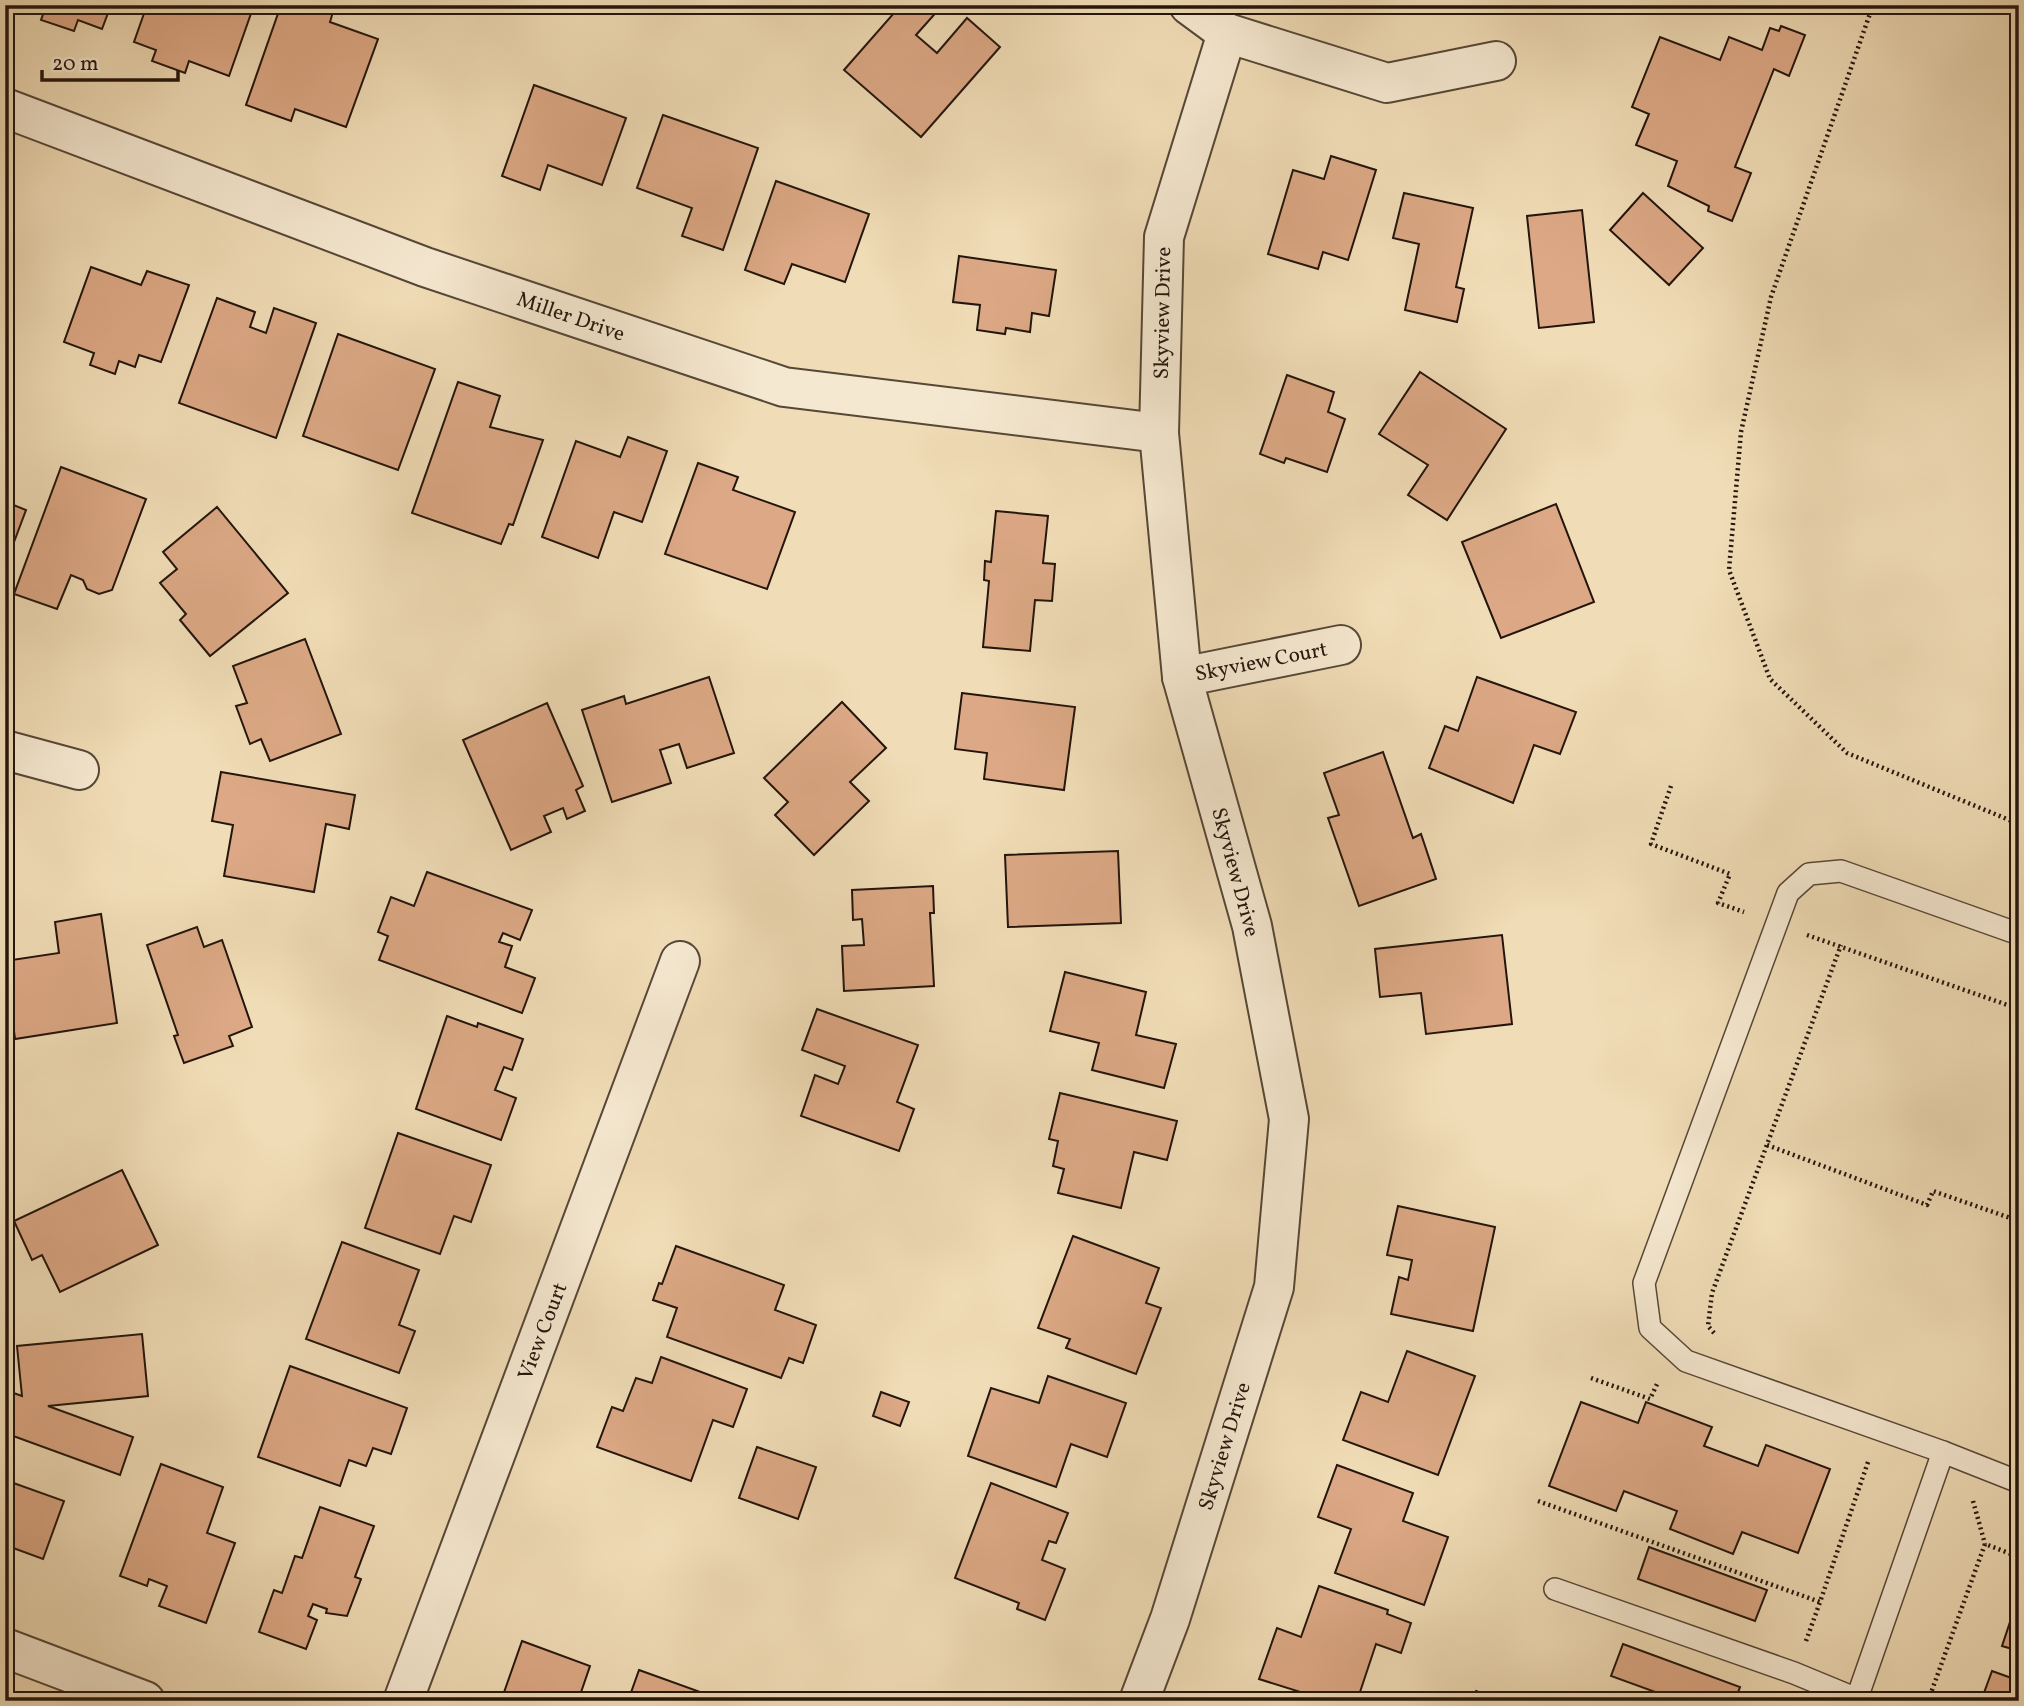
<svg xmlns="http://www.w3.org/2000/svg" width="2024" height="1706" font-family="Vollkorn,serif">
  <style>
    .building { fill: #dca885; stroke: #23150c; stroke-width: 2 }
    .lines { fill: none; stroke-linecap: round; stroke-linejoin: round }
    .lane-casing { stroke: #564736; stroke-width: 24 }
    .street-casing { stroke: #564736; stroke-width: 42 }
    .path { stroke: #23150c; stroke-width: 4.5; stroke-dasharray: 2 3.5; stroke-linecap: butt }
    .lane { stroke: #f5e8d0; stroke-width: 21 }
    .street { stroke: #f5e8d0; stroke-width: 38 }
    .labels { text-anchor: middle; stroke-width: 6; stroke-linejoin: round; paint-order: stroke }
    .street-label { font-size: 21px; fill: #23150c; stroke: #f5e8d0 }
  </style>
  <rect width="100%" height="100%" fill="#f0dcb6"/>
  <filter id="stains"><feTurbulence type="fractalNoise" baseFrequency=".00286" numOctaves="4"/><feColorMatrix values="0 0 0 0 .2 0 0 0 0 .09 0 0 0 0 .02 0 0 0 .5 -.17"/></filter>
  <radialGradient id="worn" r=".72"><stop offset=".6" stop-color="#630" stop-opacity="0"/><stop offset="1" stop-color="#630" stop-opacity=".3"/></radialGradient>
  <!-- building -->
  <g class="building">
    <path d="M34,5H111L102,29L78,20L74,31L41,20L45,9Z"/>
    <path d="M147,5H254L229,76L189,61L185,73L152,61L156,50L134,42Z"/>
    <path d="M281,5H335L330,22L378,39L346,127L295,109L291,121L246,105Z"/>
    <path d="M901,5L940,8L916,35L937,53L967,18L1000,47L921,137L844,70Z"/>
    <path d="M1781,26L1805,35L1789,76L1774,69L1735,167L1751,173L1732,221L1708,211L1709,206L1668,186L1677,161L1636,145L1649,114L1632,107L1660,37L1720,60L1729,37L1762,50L1770,28L1779,31Z"/>
    <path d="M534,85L626,118L602,185L548,165L540,190L502,176Z"/>
    <path d="M663,115L758,148L723,250L682,236L692,208L637,188Z"/>
    <path d="M1331,156L1376,170L1348,260L1323,252L1318,269L1268,254L1293,170L1324,179Z"/>
    <path d="M776,181L869,214L845,282L792,264L784,284L745,270Z"/>
    <path d="M1404,193L1473,208L1456,287L1464,289L1457,322L1405,310L1419,244L1393,238Z"/>
    <path d="M1643,193L1703,248L1669,285L1610,230Z"/>
    <path d="M1582,210L1594,322L1539,328L1527,216Z"/>
    <path d="M959,256L1056,270L1049,316L1032,313L1030,332L1006,328L1005,334L977,330L980,305L953,302Z"/>
    <path d="M91,267L141,285L147,271L189,285L161,362L139,355L135,367L119,361L115,374L90,365L94,353L64,342Z"/>
    <path d="M217,298L255,312L250,327L266,333L274,308L316,323L276,438L179,403Z"/>
    <path d="M338,334L435,369L398,470L303,436Z"/>
    <path d="M1420,372L1506,429L1447,520L1408,495L1428,465L1379,434Z"/>
    <path d="M1287,375L1334,392L1328,412L1345,419L1327,472L1286,458L1284,463L1260,454Z"/>
    <path d="M458,382L500,396L490,427L543,440L513,525L509,524L501,544L412,513Z"/>
    <path d="M628,437L667,451L642,522L614,512L598,558L542,537L576,441L620,457Z"/>
    <path d="M698,463L738,477L733,490L795,512L767,589L665,554Z"/>
    <path d="M61,467L146,499L112,590L99,594L87,589L83,580L71,575L57,609L14,594Z"/>
    <path d="M6,502L26,510L5,566V504Z"/>
    <path d="M1556,504L1594,602L1501,638L1462,542Z"/>
    <path d="M217,507L288,593L210,656L180,620L186,614L160,583L177,569L163,552Z"/>
    <path d="M996,511L1048,516L1043,563L1055,564L1052,601L1035,600L1030,651L983,647L989,581L984,580L985,561L991,562Z"/>
    <path d="M305,639L341,734L270,761L261,739L250,744L236,706L247,703L233,666Z"/>
    <path d="M709,677L734,753L687,768L679,744L660,750L671,783L612,802L582,710L624,696L626,704Z"/>
    <path d="M1477,677L1576,712L1560,754L1534,745L1513,803L1429,768L1445,726L1458,731Z"/>
    <path d="M962,693L1075,707L1064,790L984,779L987,753L955,749Z"/>
    <path d="M842,702L886,748L850,782L869,801L814,855L775,815L788,802L764,778Z"/>
    <path d="M547,703L583,786L576,790L585,811L567,819L563,808L544,816L551,832L511,850L463,740Z"/>
    <path d="M1383,752L1413,838L1421,834L1436,879L1359,906L1328,818L1339,815L1324,773Z"/>
    <path d="M221,772L355,795L349,829L326,824L314,892L224,876L233,825L212,821Z"/>
    <path d="M1118,851L1121,923L1008,927L1005,855Z"/>
    <path d="M427,872L532,910L520,940L503,933L499,942L512,946L505,967L535,978L522,1013L379,960L388,936L378,932L391,897L414,906Z"/>
    <path d="M933,886L934,913H930L934,986L844,991L842,946L864,945L862,919L853,920L852,890Z"/>
    <path d="M101,914L117,1023L15,1039L5,961L59,953L55,922Z"/>
    <path d="M197,927L204,947L222,940L252,1027L229,1036L233,1046L184,1063L174,1036L178,1035L147,945Z"/>
    <path d="M1502,935L1512,1024L1426,1034L1421,993L1380,997L1375,949Z"/>
    <path d="M1065,972L1146,992L1136,1035L1176,1044L1164,1088L1092,1070L1099,1043L1050,1031Z"/>
    <path d="M817,1009L918,1045L897,1102L914,1109L899,1151L801,1116L815,1075L838,1084L845,1066L802,1050Z"/>
    <path d="M447,1016L477,1027L478,1023L523,1039L512,1070L504,1067L495,1090L516,1098L501,1140L416,1109Z"/>
    <path d="M1060,1093L1177,1121L1167,1160L1134,1152L1121,1208L1058,1193L1064,1169L1053,1166L1058,1141L1049,1139Z"/>
    <path d="M398,1133L491,1165L471,1222L454,1216L440,1254L365,1228Z"/>
    <path d="M122,1170L158,1245L60,1292L42,1255L32,1260L14,1221Z"/>
    <path d="M1398,1206L1495,1227L1473,1331L1391,1314L1399,1277L1408,1280L1412,1260L1387,1255Z"/>
    <path d="M1073,1236L1159,1268L1146,1303L1161,1308L1136,1374L1066,1348L1070,1339L1038,1328Z"/>
    <path d="M342,1242L419,1270L399,1325L415,1331L399,1373L306,1339Z"/>
    <path d="M676,1246L784,1285L775,1310L816,1325L803,1363L789,1358L781,1378L667,1337L677,1308L653,1300L659,1283L662,1284Z"/>
    <path d="M142,1334L148,1396L48,1406L133,1437L120,1475L5,1433V1390L22,1396L17,1346Z"/>
    <path d="M1407,1351L1475,1376L1438,1475L1343,1440L1361,1392L1388,1402Z"/>
    <path d="M661,1357L747,1389L733,1427L713,1420L691,1481L597,1447L612,1407L623,1411L636,1378L652,1383Z"/>
    <path d="M290,1366L407,1408L391,1454L373,1448L366,1466L349,1460L340,1486L258,1457Z"/>
    <path d="M1048,1376L1126,1403L1107,1457L1071,1444L1056,1487L968,1456L991,1388L1039,1403Z"/>
    <path d="M881,1392L909,1402L900,1426L873,1416Z"/>
    <path d="M1581,1402L1638,1423L1646,1402L1712,1427L1704,1446L1758,1466L1766,1445L1830,1469L1798,1553L1742,1532L1733,1554L1670,1529L1677,1511L1624,1491L1616,1511L1549,1486Z"/>
    <path d="M757,1447L816,1467L798,1519L739,1498Z"/>
    <path d="M161,1464L223,1487L207,1533L235,1543L206,1623L159,1606L167,1586L149,1579L147,1586L120,1576Z"/>
    <path d="M1337,1465L1413,1493L1403,1521L1448,1537L1424,1605L1335,1573L1351,1529L1318,1517Z"/>
    <path d="M5,1480L64,1501L43,1559L5,1545Z"/>
    <path d="M991,1483L1068,1513L1056,1543L1049,1541L1042,1560L1065,1569L1045,1620L1017,1609L1019,1603L955,1578Z"/>
    <path d="M320,1507L374,1526L355,1577L361,1579L347,1616L326,1613L327,1609L313,1604L308,1616L317,1620L306,1649L259,1632L274,1590L282,1593L295,1556L302,1558Z"/>
    <path d="M1649,1547L1767,1590L1755,1621L1638,1579Z"/>
    <path d="M1319,1586L1388,1610L1387,1614L1411,1623L1401,1653L1376,1644L1357,1701H1329L1259,1679L1277,1628L1301,1637Z"/>
    <path d="M2015,1607L2019,1609V1651L2002,1646Z"/>
    <path d="M522,1641L590,1666L578,1701H501Z"/>
    <path d="M1623,1644L1740,1687L1735,1701H1680L1611,1676Z"/>
    <path d="M639,1670L717,1698L716,1701H628Z"/>
    <path d="M1992,1671L2017,1680L2019,1676V1701H1981Z"/>
    <path d="M1476,1691L1502,1701H1472Z"/>
  </g>
  <g class="lines">
    <defs>
      <g id="lane">
        <path d="M1943,1452L1686,1361L1650,1328L1644,1283L1788,893L1809,874L1841,871L2019,934"/>
        <path d="M1555,1589L1794,1673L1857,1699"/>
        <path d="M1856,1701L1943,1452L2019,1482"/>
      </g>
      <g id="street">
        <path d="M1189,5L1227,33L1387,83L1496,61"/>
        <path d="M5,108L425,267L784,387L1159,433"/>
        <path d="M1182,677L1341,645"/>
        <path d="M5,750L79,770"/>
        <path d="M5,1648L145,1701"/>
        <path d="M403,1701L680,961"/>
        <path d="M1139,1701L1170,1619L1274,1287L1289,1119L1252,926L1182,677L1159,433L1164,237L1227,33"/>
      </g>
    </defs>
    <!-- lane casing -->
    <use href="#lane" class="lane-casing"/>
    <!-- street casing -->
    <use href="#street" class="street-casing"/>
    <!-- path -->
    <g class="path">
      <path d="M1873,5L1771,297L1741,432L1729,570L1770,679L1847,753L2019,824"/>
      <path d="M1671,786L1651,844L1730,874L1718,903L1744,912"/>
      <path d="M1807,935L2019,1009"/>
      <path d="M1767,1145L1927,1205L1933,1191L2019,1221"/>
      <path d="M1714,1333L1708,1326L1712,1293L1841,945"/>
      <path d="M1591,1378L1650,1399L1658,1382"/>
      <path d="M1538,1501L1820,1602L1868,1462"/>
      <path d="M1973,1501L1985,1544"/>
      <path d="M1806,1641L1820,1602"/>
      <path d="M1928,1701L1985,1544L2019,1557"/>
    </g>
    <!-- lane -->
    <use href="#lane" class="lane"/>
    <!-- street -->
    <use href="#street" class="street"/>
  </g>
  <g class="labels">
    <!-- street labels -->
    <g class="street-label">
      <text transform="translate(1162 313) rotate(-89)" y="7">Skyview Drive</text>
      <text transform="translate(571 316) rotate(19)" y="7">Miller Drive</text>
      <text transform="translate(1261 661) rotate(-11)" y="7">Skyview Court</text>
      <text transform="translate(1236 872) rotate(75)" y="7">Skyview Drive</text>
      <text transform="translate(542 1331) rotate(-69)" y="7">View Court</text>
      <text transform="translate(1224 1446) rotate(-73)" y="7">Skyview Drive</text>
    </g>
  </g>
  <!-- margin -->
  <rect width="2024" height="1706" fill="none" stroke="#f0dcb6" stroke-width="28"/>
  <rect x="7" y="7" width="2010" height="1692" fill="none" stroke="#23150c" stroke-width="3.5"/>
  <rect x="14" y="14" width="1996" height="1678" fill="none" stroke="#23150c" stroke-width="2"/>
  <!-- scale -->
  <path d="M42 70v10h136v-10" fill="none" stroke="#23150c" stroke-width="3.5"/>
  <text x="52" y="70" font-size="21" fill="#23150c" stroke="#f5e8d0" stroke-width="5" paint-order="stroke">20 m</text>
  <rect width="100%" height="100%" filter="url(#stains)"/>
  <rect width="100%" height="100%" fill="url(#worn)"/>
</svg>
